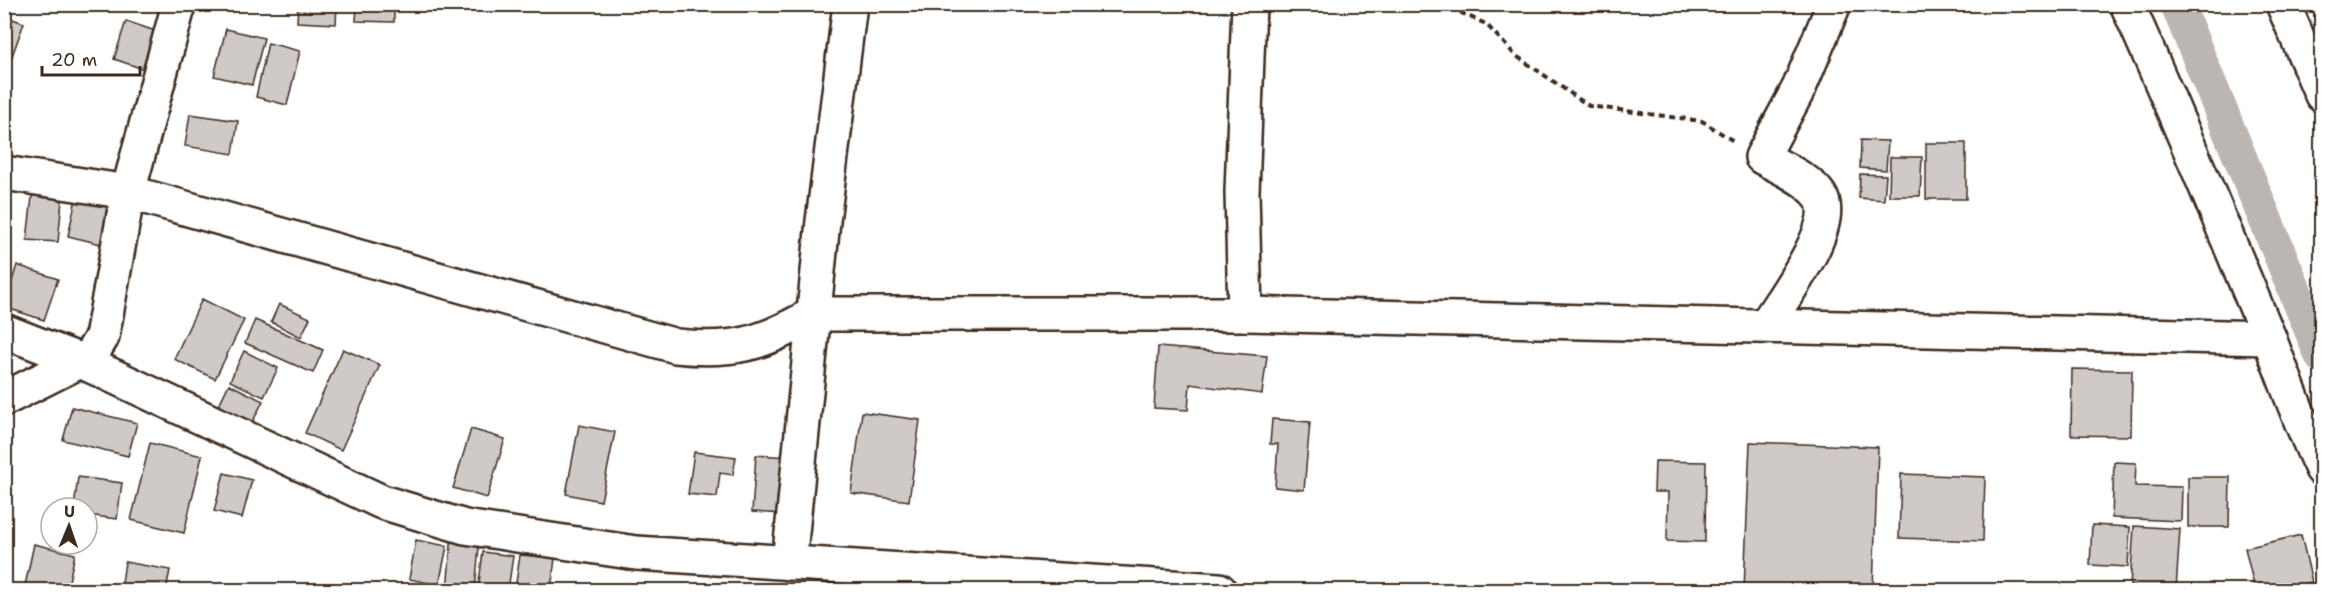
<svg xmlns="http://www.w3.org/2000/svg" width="2326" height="595" font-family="'Shantell Sans',sans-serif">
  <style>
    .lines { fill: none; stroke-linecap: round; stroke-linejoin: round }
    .canal { stroke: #bcb6b3; stroke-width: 34 }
    .building { fill: #cfcac7; stroke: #3b2a1e; stroke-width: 1.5 }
    .minor-casing { stroke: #3b2a1e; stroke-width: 38 }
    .primary-casing { stroke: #3b2a1e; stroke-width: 38 }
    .path { stroke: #3b2a1e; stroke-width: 4; stroke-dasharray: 6 4.5; stroke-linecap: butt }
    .minor { stroke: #fff; stroke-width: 33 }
    .primary { stroke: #fff; stroke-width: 33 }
  </style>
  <rect width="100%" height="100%" fill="#fff"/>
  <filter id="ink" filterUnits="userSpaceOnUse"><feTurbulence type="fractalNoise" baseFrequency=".0167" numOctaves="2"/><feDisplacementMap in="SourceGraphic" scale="12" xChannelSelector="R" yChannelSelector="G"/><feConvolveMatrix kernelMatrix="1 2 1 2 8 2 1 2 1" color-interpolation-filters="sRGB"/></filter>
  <g filter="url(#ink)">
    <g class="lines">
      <!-- canal -->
      <path class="canal" d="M2177,4L2322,357"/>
    </g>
    <!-- building -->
    <g class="building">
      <path d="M298,4H337L336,24L297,22Z"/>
      <path d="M357,4H394V22L356,21Z"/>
      <path d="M4,16L24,23L4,78Z"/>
      <path d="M126,21L164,34L152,72L114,59Z"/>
      <path d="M226,29L264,38L252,85L214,76Z"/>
      <path d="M268,43L300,51L287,105L256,97Z"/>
      <path d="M190,114L238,121L233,154L185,146Z"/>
      <path d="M1861,140L1888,141L1886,170L1860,168Z"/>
      <rect x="1926" y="143" width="40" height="56"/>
      <path d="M1890,157H1922L1920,196H1889Z"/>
      <path d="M1860,174L1886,175L1884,200L1859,198Z"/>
      <path d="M33,188L63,190L58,242L27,240Z"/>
      <path d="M77,194L119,203L109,246L68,236Z"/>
      <path d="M17,265L58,279L44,320L4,307Z"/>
      <path d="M202,299L244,320L215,379L174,359Z"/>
      <path d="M279,304L310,318L301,337L271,322Z"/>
      <path d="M255,320L323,350L313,373L245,343Z"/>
      <path d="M1158,347L1267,356L1262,394L1190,384L1188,410L1154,408Z"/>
      <path d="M343,349L380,365L341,450L305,433Z"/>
      <path d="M244,351L278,368L264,397L230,381Z"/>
      <path d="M2072,369L2132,370L2131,436L2071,435Z"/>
      <path d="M229,384L263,401L250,427L216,411Z"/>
      <path d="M72,407L137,423L128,456L63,440Z"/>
      <path d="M862,412L920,420L909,501L851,493Z"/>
      <path d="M1272,419L1310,422L1304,490L1275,487L1278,444H1270Z"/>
      <path d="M579,425L615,432L601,501L566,494Z"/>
      <path d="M471,429L505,439L487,498L453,488Z"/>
      <path d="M1750,442L1878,447L1873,590H1744Z"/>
      <path d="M150,443L202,456L184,533L131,520Z"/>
      <path d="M694,452L736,457L733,475L720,473L717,497L688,494Z"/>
      <path d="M756,455L790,457L785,514L752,512Z"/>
      <path d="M1655,461L1706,462L1705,542L1667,541L1668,492H1654Z"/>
      <path d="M2114,462L2136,463L2135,486L2182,487L2181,521L2112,518Z"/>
      <path d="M224,473L252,480L242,518L214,511Z"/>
      <path d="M1901,474L1985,477L1983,541L1899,538Z"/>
      <path d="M78,477L122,483L117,519L87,515V508H74Z"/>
      <path d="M2188,477H2230L2229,527H2188Z"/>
      <path d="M2092,525L2130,527L2128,567L2090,565Z"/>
      <path d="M2134,526L2180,529L2176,590L2130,586Z"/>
      <path d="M452,533L480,535L475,590H447Z"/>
      <path d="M2301,535L2312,582L2276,590H2255L2245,548Z"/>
      <path d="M416,540L447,546L439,585L409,579Z"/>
      <path d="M34,544L75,554L67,590H24Z"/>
      <path d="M483,552L513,556L508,590H478Z"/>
      <path d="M520,555L555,558L551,590H515Z"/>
      <path d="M125,562L170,570L166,590H121Z"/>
    </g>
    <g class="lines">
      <defs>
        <g id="minor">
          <path d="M2283,4L2322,95"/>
          <path d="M4,173L128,192L676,346C733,352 764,344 813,314H1245L2269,338"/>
          <path d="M1245,314L1242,192L1249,4"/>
          <path d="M1766,325C1782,299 1839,225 1820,196C1809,179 1779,167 1762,157L1799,88L1834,4"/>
          <path d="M4,331L81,361L382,502L465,527L636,553L1219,590"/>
          <path d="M4,399L90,356L102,337L128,192L179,4"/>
          <path d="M789,563L823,221L850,4"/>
        </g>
        <path id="primary" d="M2127,4C2176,113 2221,223 2267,333C2285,378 2300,424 2322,469"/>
      </defs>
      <!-- minor casing -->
      <use href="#minor" class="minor-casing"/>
      <!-- primary casing -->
      <use href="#primary" class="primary-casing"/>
      <!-- path -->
      <path class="path" d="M1441,4L1486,24L1515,55L1589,106L1702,121L1735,142"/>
      <!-- minor -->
      <use href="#minor" class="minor"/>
      <!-- primary -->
      <use href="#primary" class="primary"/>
    </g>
  </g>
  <!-- margin -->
  <rect width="2326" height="595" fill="none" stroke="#fff" stroke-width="24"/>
  <rect x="12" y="12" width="2302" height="571" fill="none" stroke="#3b2a1e" stroke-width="2" filter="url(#ink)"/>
  <!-- north arrow -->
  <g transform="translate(69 526) rotate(2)"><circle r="28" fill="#ffffff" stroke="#b1aaa5" stroke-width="1.5"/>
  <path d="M0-4.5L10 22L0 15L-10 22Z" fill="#3b2a1e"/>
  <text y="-9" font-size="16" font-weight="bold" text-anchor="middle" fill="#3b2a1e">U</text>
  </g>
  <!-- scale -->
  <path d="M42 66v9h98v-9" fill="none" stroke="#3b2a1e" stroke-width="3"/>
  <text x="51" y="66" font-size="18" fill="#3b2a1e" stroke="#ffffff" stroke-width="4.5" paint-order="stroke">20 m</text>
</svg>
